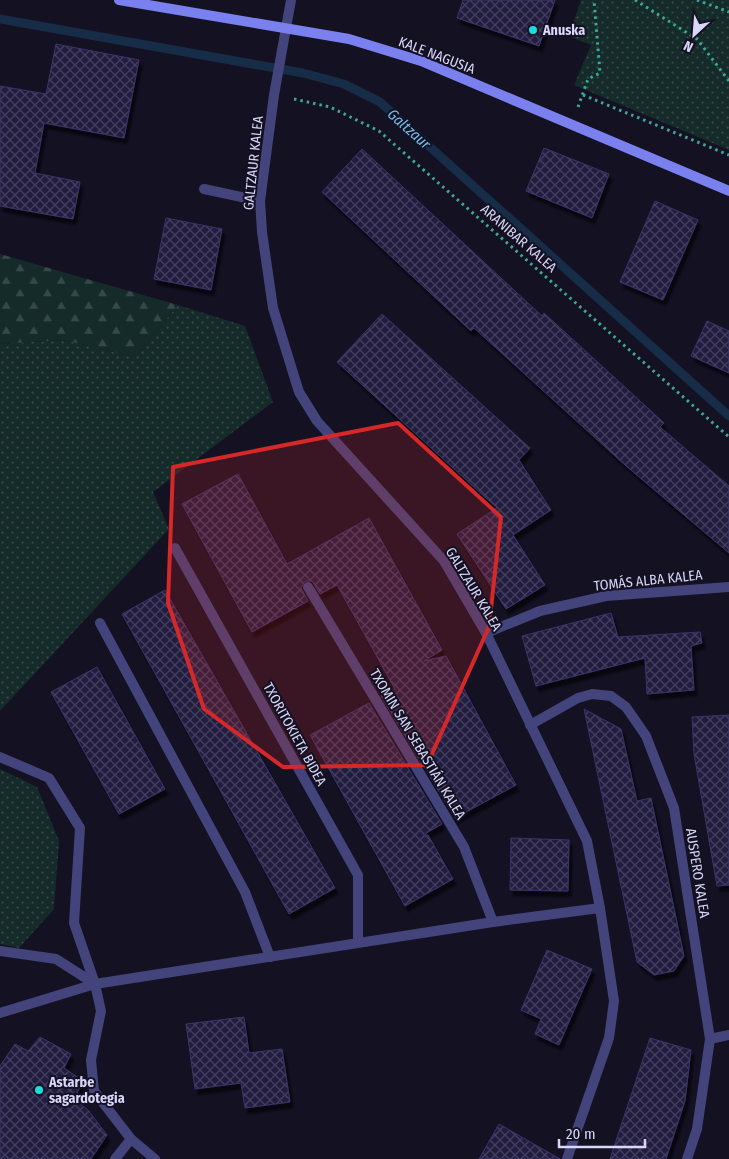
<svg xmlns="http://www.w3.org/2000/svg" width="729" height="1159" font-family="'Fira Sans Condensed',sans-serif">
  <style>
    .green { fill: url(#green-dots) }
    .forest { fill: url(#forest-firs) }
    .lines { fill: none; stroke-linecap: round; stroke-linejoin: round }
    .stream { stroke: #162c47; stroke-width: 9 }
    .building { fill: url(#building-cross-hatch); stroke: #3b346a; filter: url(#shadow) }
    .path { stroke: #3ea799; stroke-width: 3; stroke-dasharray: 2.5 4; stroke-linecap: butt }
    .lane { stroke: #42447b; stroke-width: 10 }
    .street { stroke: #42447b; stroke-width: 10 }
    .secondary { stroke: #7a80ee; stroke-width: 10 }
    .marked { fill: #d62828; fill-opacity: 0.2; stroke: #d62828; stroke-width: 4; stroke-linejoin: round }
    .poi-dot { fill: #1ddce0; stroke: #131122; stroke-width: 2 }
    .labels { text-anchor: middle; stroke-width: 4; stroke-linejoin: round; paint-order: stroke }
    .poi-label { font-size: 14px; font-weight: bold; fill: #d9d7fa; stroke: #131122; text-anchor: start }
    .street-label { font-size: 14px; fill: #d9d7fa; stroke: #131122 }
    .water-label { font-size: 15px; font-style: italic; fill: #72bded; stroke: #131122 }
  </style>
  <defs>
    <pattern id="green-dots" width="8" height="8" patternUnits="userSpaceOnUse" patternTransform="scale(1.25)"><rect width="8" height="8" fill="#152b29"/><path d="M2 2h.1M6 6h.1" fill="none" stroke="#364949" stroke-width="1.8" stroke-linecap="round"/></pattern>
    <pattern id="forest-firs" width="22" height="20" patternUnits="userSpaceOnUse" patternTransform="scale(1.25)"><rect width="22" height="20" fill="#152b29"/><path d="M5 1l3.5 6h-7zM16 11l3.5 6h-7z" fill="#364949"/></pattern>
    <pattern id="building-cross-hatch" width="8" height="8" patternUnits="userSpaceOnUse" patternTransform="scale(1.25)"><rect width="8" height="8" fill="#241f41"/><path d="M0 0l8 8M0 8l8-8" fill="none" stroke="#433f5d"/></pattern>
    <filter id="shadow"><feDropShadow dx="3" dy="5.5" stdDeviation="1" flood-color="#0009"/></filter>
  </defs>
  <rect width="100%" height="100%" fill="#131122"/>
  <!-- green -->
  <g class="green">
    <path d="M581,0H729V150L574,85L591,45L569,36Z"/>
    <path d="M178,305L245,326L273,402L153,492L169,529L0,711V344L64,340L135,357Z"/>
    <path d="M0,769L37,787L59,841L54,909L19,948L0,944Z"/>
  </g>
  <!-- forest -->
  <path class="forest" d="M0,254L178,305L135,357L64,340L0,344Z"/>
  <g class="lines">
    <!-- stream -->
    <path class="stream" d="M0,19L303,73L344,84L380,102L729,416"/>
  </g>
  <!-- building -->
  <g class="building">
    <path d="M463,0H555L539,46L457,18Z"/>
    <path d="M56,44L139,60L124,138L44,123L35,173L80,182L73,219L0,206V86L46,94Z"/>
    <path d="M544,148L609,174L592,218L526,191Z"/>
    <path d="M362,149L542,316L544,313L664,423L660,427L729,486V553L625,465L474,328L471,331L322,192Z"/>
    <path d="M655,201L698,220L663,300L620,282Z"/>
    <path d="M166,218L222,229L211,290L154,279Z"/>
    <path d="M382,314L530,448L519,460L551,510L513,535L545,585L506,609L457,534L497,508L337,362Z"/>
    <path d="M707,321L729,331V373L691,356Z"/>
    <path d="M238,474L287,564L369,518L442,650L424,661L446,656L516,785L455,818L381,696L395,689L337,585L320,594L312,581H305L301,588L308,601L252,632L182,504Z"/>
    <path d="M165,590L335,888L289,914L122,614Z"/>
    <path d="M611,613L618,637L700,632L702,643L691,646L694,690L647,694L645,658L536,686L522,636Z"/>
    <path d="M97,667L165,789L119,814L51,692Z"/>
    <path d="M369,703L442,824L423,835H428L453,879L405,906L310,735Z"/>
    <path d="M584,709L621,729L637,801L651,798L684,956L674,971L654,975L637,962Z"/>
    <path d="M729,715V885L717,886L694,754L692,717Z"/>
    <path d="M511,838L569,840L568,891L510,890Z"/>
    <path d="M547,950L592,969L559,1045L535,1034L541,1019L521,1010Z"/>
    <path d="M244,1017L249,1053L282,1049L290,1102L245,1108L241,1083L195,1089L186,1024Z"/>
    <path d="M40,1037L71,1054L64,1068L83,1081L74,1099L88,1110L107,1135L91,1159H0V1066L15,1044L28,1051Z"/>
    <path d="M650,1038L691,1050L685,1101L666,1159H610Z"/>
    <path d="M499,1124L560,1159H479Z"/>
  </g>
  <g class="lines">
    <!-- path -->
    <g class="path">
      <path d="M635,0L697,39L729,81"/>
      <path d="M697,0L729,12"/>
      <path d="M583,95L729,155"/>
      <path d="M294,99L330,107L379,131L729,437"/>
      <path d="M578,107L588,79L600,73L594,0"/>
    </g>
    <!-- lane -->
    <g class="lane">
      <path d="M204,189L260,201"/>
      <path d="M95,984L101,1011L91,1060L94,1091L131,1139L115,1159"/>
      <path d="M131,1139L155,1159"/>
    </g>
    <!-- street -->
    <g class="street">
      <path d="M291,0L274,95L260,201L262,232L273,308L299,392L317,421L444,561L486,633L587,841L600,908L614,1001L609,1038L567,1159"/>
      <path d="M175,548L358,875V943"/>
      <path d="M308,587L464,847L493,922"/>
      <path d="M100,623L245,892L270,957"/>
      <path d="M486,633L540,611L606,596L729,587"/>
      <path d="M530,725L578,698L592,694L611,696L626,707L646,736L674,808L710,1039L697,1129L687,1159"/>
      <path d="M0,757L49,778L80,828L74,923L95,984"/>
      <path d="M0,951L56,959L95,984"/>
      <path d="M0,1013L95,984L493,922L600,908"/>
      <path d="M710,1039L729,1035"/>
    </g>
    <!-- secondary -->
    <path class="secondary" d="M119,0L349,39L421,61L729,191"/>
  </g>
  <!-- marked area -->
  <path class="marked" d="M398,423L501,517L489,627L427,765L283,767L204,709L168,603L173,467Z"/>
  <!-- markers -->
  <g class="poi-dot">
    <circle cx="533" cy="30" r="5"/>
    <circle cx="39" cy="1090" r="5"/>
  </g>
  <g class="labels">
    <!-- poi labels -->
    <g class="poi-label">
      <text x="543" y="35">Anuska</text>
      <text x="49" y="1087">Astarbe<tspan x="49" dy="16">sagardotegia</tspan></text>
    </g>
    <!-- street labels -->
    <g class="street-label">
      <text transform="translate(437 55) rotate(21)" y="5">KALE NAGUSIA</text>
      <text transform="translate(253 163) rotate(-84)" y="5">GALTZAUR KALEA</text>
      <text transform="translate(519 238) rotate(41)" y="5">ARANIBAR KALEA</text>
      <text transform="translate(648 580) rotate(-6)" y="5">TOMÁS ALBA KALEA</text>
      <text transform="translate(474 589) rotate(59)" y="5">GALTZAUR KALEA</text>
      <text transform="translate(295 734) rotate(61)" y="5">TXORITOKIETA BIDEA</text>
      <text transform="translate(418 744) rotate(59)" y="5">TXOMIN SAN SEBASTIÁN KALEA</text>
      <text transform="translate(698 873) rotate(81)" y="5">AUSPERO KALEA</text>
    </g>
    <!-- water labels -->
    <g class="water-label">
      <text transform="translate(409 129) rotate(42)" y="5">Galtzaur</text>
    </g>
  </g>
  <!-- north arrow -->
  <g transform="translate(694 35) rotate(206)" stroke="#131122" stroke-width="4" paint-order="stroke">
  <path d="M0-4L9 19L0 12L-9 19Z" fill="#d9d7fa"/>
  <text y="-8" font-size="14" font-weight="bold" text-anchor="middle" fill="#d9d7fa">N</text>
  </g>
  <!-- scale -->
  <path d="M559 1139v8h86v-8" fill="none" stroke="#d9d7fa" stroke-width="2.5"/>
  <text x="566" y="1139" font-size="15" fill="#d9d7fa" stroke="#131122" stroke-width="4" paint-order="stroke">20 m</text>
</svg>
